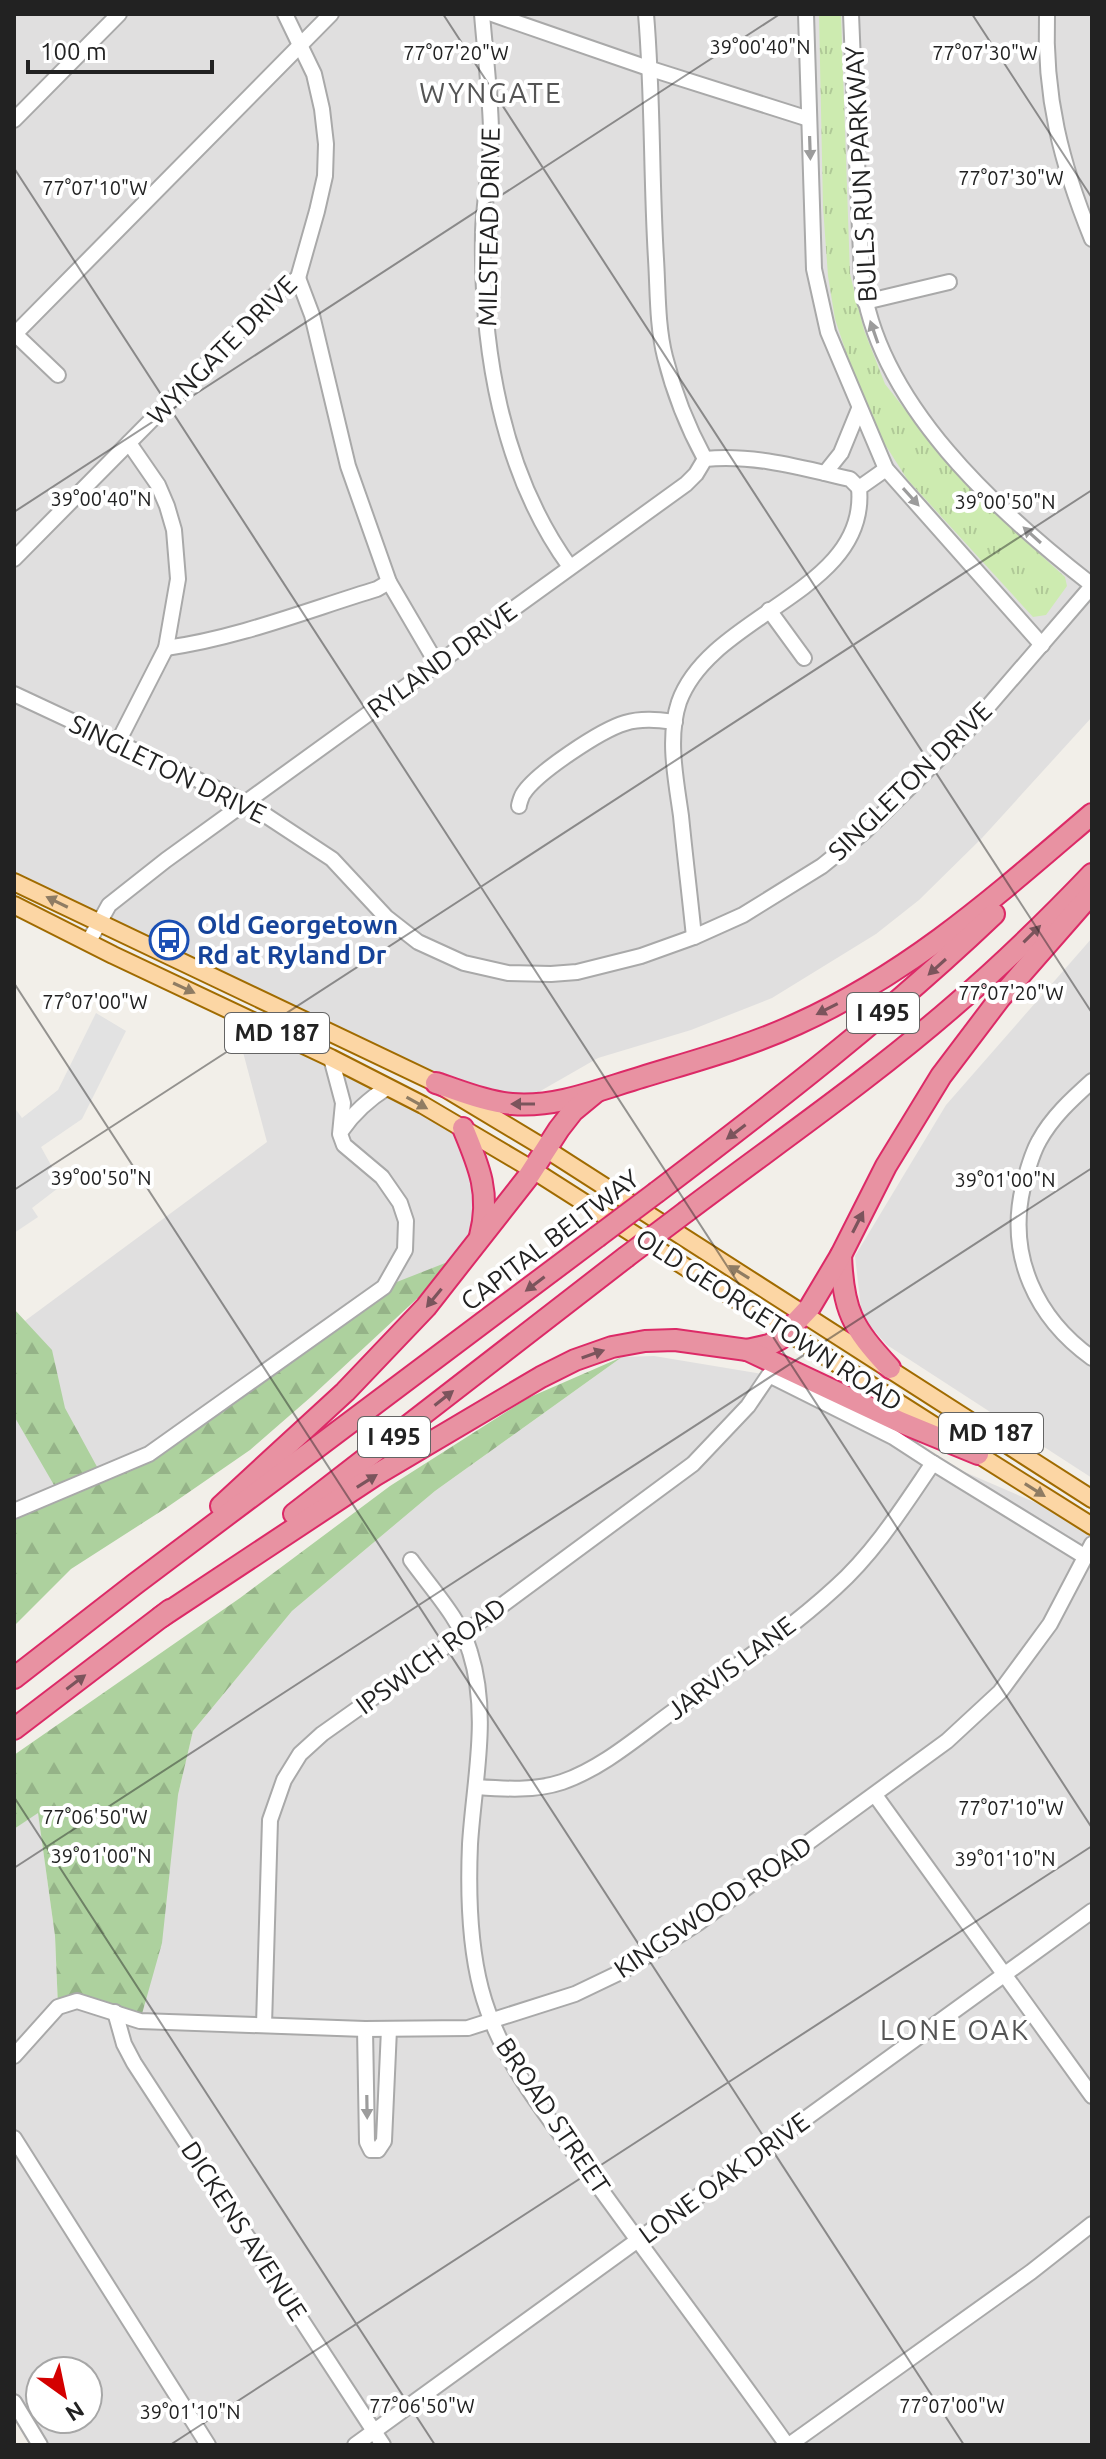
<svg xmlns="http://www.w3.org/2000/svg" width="1106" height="2459" font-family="Ubuntu,sans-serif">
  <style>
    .residential { fill: #e0dfdf; fill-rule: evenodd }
    .grass { fill: url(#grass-tufts) }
    .forest { fill: url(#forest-firs) }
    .parking { fill: #e2e2e2 }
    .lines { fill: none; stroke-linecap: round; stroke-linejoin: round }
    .minor-casing { stroke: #a9a9a9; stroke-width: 18 }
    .major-casing { stroke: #a06b00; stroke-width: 20 }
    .highway-casing { stroke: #dc2a67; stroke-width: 24 }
    .minor { stroke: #fff; stroke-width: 14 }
    .major { stroke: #fcd6a4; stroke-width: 16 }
    .highway { stroke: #e892a2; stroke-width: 20 }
    .highway-bridge-casing { stroke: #dc2a67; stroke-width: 24; stroke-linecap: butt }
    .highway-bridge { stroke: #e892a2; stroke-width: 20 }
    .oneway { fill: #9c9c9c }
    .oneway2 { fill: #8f7c63 }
    .oneway3 { fill: #7b545c }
    .ticks { fill: none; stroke: #222; stroke-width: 2; stroke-opacity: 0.45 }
    .labels { text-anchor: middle; stroke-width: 8; stroke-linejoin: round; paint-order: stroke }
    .shield { fill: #fff; stroke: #646464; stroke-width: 2 }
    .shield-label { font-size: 24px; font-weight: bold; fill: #222 }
    .street-label { font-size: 26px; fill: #222; stroke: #fff }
    .transit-label { font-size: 26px; font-weight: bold; fill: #164399; stroke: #fff; text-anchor: start }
    .neighbourhood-label { font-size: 28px; letter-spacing: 2px; fill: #555; stroke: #fff }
    .ticks-label { font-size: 20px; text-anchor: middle; fill: #222; stroke: #fff; stroke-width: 8; stroke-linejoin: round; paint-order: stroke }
  </style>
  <defs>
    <pattern id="grass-tufts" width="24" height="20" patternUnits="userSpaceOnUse" patternTransform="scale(2)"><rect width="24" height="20" fill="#cdebb0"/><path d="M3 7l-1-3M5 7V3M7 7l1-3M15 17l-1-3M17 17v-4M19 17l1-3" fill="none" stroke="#b0c997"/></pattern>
    <pattern id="forest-firs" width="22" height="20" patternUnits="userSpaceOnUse" patternTransform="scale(2)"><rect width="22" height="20" fill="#add19e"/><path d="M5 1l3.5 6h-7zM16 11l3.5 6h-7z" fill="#95b388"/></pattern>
  </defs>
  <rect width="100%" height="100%" fill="#f2efe9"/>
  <!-- residential -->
  <g class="residential">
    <path d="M14,14H1092V717L982,838L919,900L876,934L772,998L691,1030L598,1058L516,1105L479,1097L14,882Z"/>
    <path d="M1092,938V1478L887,1345L862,1317L855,1256L946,1105Z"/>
    <path d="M232,1011L463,1128L477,1197L472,1226L463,1256L149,1454L14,1511V1329L267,1142Z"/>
    <path d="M654,1356L769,1375L865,1429L1092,1527V2445H40L14,2402V1829L38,1812L55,1936L58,2007L178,1795L193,1731L292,1611L435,1491L622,1357ZM40,2371H88V2419H40Z"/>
  </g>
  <!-- grass -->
  <path class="grass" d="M819,14H841L850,274L864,330L885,384L952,469L1009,526L1065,577L1067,586L1046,615L1033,617L907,479L879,435L848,358L835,319L828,276L823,207Z"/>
  <!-- forest -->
  <g class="forest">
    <path d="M463,1256L312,1396L250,1450L166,1508L71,1569L14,1626V1511L58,1492L14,1416V1309L52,1350L65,1408L102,1476L149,1454L384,1287Z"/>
    <path d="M622,1357L435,1491L292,1611L193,1731L178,1795L162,1943L140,2021L77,2001L58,2007L55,1936L38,1813L14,1829V1755L240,1598L390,1486L528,1398Z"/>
  </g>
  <!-- parking -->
  <path class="parking" d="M96,1013L126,1031L82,1119L41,1147L62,1185L32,1208L38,1217L14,1233V1107L22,1118L58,1090Z"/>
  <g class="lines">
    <defs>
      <g id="minor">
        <path d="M482,14C485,52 490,91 491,129C492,163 484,198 483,232C481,347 501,472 570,567"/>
        <path d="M492,14L651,69L809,119"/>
        <path d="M646,14C653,95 651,177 656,259C658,291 657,325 665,357C674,393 687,426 705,459"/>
        <path d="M806,14L814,269L828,332L886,469L1042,645"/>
        <path d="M851,14L862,279C877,403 998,512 1092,585"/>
        <path d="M1047,14C1044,96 1061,163 1092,239"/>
        <path d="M14,120L119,14"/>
        <path d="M298,278L312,315L348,466L389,582L437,664"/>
        <path d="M865,302L949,282"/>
        <path d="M14,333L58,375"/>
        <path d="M14,335L331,14"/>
        <path d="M825,473L841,453L859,409"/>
        <path d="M14,559L279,291L298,278L317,211L325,176L326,144L322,109L314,74L285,14"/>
        <path d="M769,610L804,658"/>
        <path d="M166,648C238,638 308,610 377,589L389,582"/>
        <path d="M14,694L247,803L332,859L386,917L418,942L464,963L508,973L551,974L577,972L641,956L694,937L743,915L822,866L864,832L967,731L1092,586"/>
        <path d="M117,744L166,648L178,579L174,530L167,506L158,485L129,443"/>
        <path d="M519,806C519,804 522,795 523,794C536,773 601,730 625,723C642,718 658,720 675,722"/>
        <path d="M694,937C690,897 685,857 681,816C676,780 667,738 679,702C711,613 869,592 859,488L886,469"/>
        <path d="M89,941L109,905L166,860L686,484L696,474L705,459C754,454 802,468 850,479L859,488"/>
        <path d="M1092,1081C1072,1099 1052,1117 1039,1141C1031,1155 1027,1172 1023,1187C1007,1256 1036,1318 1092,1358"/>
        <path d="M342,1130C355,1111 369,1099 388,1087"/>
        <path d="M14,1511L149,1454L384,1287L405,1250L406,1221L400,1203L382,1177L344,1145L340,1134L343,1103L331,1058"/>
        <path d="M411,1560C431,1588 461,1620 470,1652C490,1715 474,1780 470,1844C468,1891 469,1943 481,1989C500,2062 551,2120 594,2180C658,2269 724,2356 787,2445"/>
        <path d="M477,1787C505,1789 535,1791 562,1782C603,1768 640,1735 675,1710C728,1671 786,1633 835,1588C875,1552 903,1507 933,1463"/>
        <path d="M875,1795L1092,2096"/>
        <path d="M115,2012L124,2044L134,2063L383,2445"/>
        <path d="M264,2025L270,1820L284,1780L300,1754L322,1734L463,1634L693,1464L748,1406L769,1375L893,1437L933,1463L1084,1556"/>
        <path d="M365,2029L367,2142L371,2150H378L384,2141L389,2029"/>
        <path d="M14,2056L58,2007L77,2001L140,2021L365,2029L468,2028L575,1994L623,1971L698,1923L947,1741L1000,1692L1050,1624L1092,1544"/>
        <path d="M14,2138L208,2445"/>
        <path d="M14,2402L40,2445"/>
        <path d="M355,2445L1092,1911"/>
        <path d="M789,2445L1031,2272L1092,2224"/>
      </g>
      <g id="major">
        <path d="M14,882L436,1083L546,1149L1092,1499"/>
        <path d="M14,905L113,955L331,1058L423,1105L533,1170L949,1435"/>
        <path d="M968,1448L1092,1526"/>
      </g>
      <g id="highway">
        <path d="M436,1083C461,1091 487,1102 512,1104C556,1108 601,1089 642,1077C694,1061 747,1047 797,1024C912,972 997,895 1092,814"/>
        <path d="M463,1128C479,1166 491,1194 480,1236"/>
        <path d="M657,1192C773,1104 888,1015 994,914"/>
        <path d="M687,1211C777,1143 870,1079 955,1005C1003,964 1048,920 1092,874"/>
        <path d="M841,1255C843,1311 852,1327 890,1368"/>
        <path d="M747,1350L769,1345L780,1339L810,1307L841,1255L886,1166L941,1076L1000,998L1092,893"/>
        <path d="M221,1506L345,1392L426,1307L528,1177L559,1129L573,1111L596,1092"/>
        <path d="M294,1514L626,1257"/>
        <path d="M161,1617L374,1476L541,1377L575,1360L612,1347L645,1341L675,1340L747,1350L900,1422L978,1454"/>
        <path d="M14,1678L135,1584L597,1237"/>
        <path d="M14,1729L170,1610"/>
      </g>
    </defs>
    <!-- minor casing -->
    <use href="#minor" class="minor-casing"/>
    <!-- major casing -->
    <use href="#major" class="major-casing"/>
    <!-- highway casing -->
    <use href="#highway" class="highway-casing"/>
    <!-- minor -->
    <use href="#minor" class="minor"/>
    <!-- major -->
    <use href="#major" class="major"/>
    <!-- highway -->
    <use href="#highway" class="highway"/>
    <defs>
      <g id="highway-bridge">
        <path d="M597,1237L657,1192"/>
        <path d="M626,1257L687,1211"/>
      </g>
    </defs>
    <!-- highway-bridge casing -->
    <use href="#highway-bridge" class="highway-bridge-casing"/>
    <!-- highway-bridge -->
    <use href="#highway-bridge" class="highway-bridge"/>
  </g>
  <!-- one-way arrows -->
  <defs><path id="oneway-solid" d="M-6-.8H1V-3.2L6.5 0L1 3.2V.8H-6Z" transform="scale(2)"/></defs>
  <g class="oneway">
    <use href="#oneway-solid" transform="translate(810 148) rotate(88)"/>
    <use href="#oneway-solid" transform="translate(874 332) rotate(-109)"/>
    <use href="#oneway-solid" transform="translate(911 497) rotate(48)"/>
    <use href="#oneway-solid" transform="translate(1032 535) rotate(-138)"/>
    <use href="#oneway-solid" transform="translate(367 2107) rotate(89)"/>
  </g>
  <g class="oneway2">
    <use href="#oneway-solid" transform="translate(57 902) rotate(-154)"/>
    <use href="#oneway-solid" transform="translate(184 988) rotate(25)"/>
    <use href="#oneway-solid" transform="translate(417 1103) rotate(29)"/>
    <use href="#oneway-solid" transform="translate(739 1272) rotate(-148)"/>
    <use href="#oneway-solid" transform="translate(1035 1490) rotate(32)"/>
  </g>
  <g class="oneway3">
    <use href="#oneway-solid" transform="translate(1032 934) rotate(-45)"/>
    <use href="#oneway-solid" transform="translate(937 967) rotate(138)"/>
    <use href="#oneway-solid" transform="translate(827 1009) rotate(153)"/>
    <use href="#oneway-solid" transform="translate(523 1104) rotate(180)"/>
    <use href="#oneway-solid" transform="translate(736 1132) rotate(143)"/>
    <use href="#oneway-solid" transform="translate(858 1222) rotate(-63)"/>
    <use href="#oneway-solid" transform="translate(535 1284) rotate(143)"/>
    <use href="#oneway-solid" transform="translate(434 1298) rotate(129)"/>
    <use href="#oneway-solid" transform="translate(593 1354) rotate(-19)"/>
    <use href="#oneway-solid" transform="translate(444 1398) rotate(-38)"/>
    <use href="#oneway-solid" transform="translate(367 1481) rotate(-32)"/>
    <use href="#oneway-solid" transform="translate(76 1682) rotate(-37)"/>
  </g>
  <!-- ticks -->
  <path class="ticks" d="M443,14L1092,1013M972,14L1092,198M14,168L1092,1828M14,512L780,14M14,983L964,2445M14,1190L1092,490M14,1797L435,2445M14,1868L1092,1168M170,2445L1092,1846"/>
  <!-- icons -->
  <defs>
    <symbol id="bus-ring" viewBox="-11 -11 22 22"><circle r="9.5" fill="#fff" stroke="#1a4fb4" stroke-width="1.5"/><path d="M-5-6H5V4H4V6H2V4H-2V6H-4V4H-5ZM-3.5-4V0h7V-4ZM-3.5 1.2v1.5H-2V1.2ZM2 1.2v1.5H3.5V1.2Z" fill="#1a4fb4"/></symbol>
  </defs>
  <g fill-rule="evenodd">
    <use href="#bus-ring" x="147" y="918" width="44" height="44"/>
  </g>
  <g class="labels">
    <!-- shield labels -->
    <g class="shield">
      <rect x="847" y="993" width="72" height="40" rx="6"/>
      <rect x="225" y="1013" width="104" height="40" rx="6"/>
      <rect x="939" y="1413" width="104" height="40" rx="6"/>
      <rect x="358" y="1417" width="72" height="40" rx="6"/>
    </g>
    <g class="shield-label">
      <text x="883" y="1021">I 495</text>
      <text x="277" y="1041">MD 187</text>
      <text x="991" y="1441">MD 187</text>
      <text x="394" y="1445">I 495</text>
    </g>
    <!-- street labels -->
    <g class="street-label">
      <text transform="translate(861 174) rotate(-93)" y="9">BULLS RUN PARKWAY</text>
      <text transform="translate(489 227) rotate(-89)" y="9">MILSTEAD DRIVE</text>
      <text transform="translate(222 350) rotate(-45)" y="9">WYNGATE DRIVE</text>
      <text transform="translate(442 660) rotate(-36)" y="9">RYLAND DRIVE</text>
      <text transform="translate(168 769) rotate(26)" y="9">SINGLETON DRIVE</text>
      <text transform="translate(910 781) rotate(-44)" y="9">SINGLETON DRIVE</text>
      <text transform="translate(550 1240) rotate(-37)" y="9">CAPITAL BELTWAY</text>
      <text transform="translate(769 1320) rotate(33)" y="9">OLD GEORGETOWN ROAD</text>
      <text transform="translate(431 1656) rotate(-36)" y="9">IPSWICH ROAD</text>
      <text transform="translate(731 1668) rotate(-37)" y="9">JARVIS LANE</text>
      <text transform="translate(713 1907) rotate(-34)" y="9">KINGSWOOD ROAD</text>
      <text transform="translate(553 2116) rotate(56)" y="9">BROAD STREET</text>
      <text transform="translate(724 2178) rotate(-36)" y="9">LONE OAK DRIVE</text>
      <text transform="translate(244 2231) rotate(57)" y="9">DICKENS AVENUE</text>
    </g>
    <!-- transit labels -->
    <g class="transit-label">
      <text x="197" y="934">Old Georgetown<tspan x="197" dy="30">Rd at Ryland Dr</tspan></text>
    </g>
    <!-- neighbourhood labels -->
    <g class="neighbourhood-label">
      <text x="491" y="103">WYNGATE</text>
      <text x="955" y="2040">LONE OAK</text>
    </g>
  </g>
  <g class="ticks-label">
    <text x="760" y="54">39°00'40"N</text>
    <text x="456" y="60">77°07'20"W</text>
    <text x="985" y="60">77°07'30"W</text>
    <text x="1011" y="185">77°07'30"W</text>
    <text x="95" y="195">77°07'10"W</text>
    <text x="101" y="506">39°00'40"N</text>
    <text x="1005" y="509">39°00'50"N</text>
    <text x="1011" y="1000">77°07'20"W</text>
    <text x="95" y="1009">77°07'00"W</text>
    <text x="101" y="1185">39°00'50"N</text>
    <text x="1005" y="1187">39°01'00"N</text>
    <text x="1011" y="1815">77°07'10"W</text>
    <text x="95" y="1824">77°06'50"W</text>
    <text x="101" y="1863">39°01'00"N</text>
    <text x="1005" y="1866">39°01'10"N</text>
    <text x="422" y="2413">77°06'50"W</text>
    <text x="952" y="2413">77°07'00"W</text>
    <text x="190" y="2419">39°01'10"N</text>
  </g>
  <!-- border -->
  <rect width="1106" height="2459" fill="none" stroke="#222222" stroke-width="32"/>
  <!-- north arrow -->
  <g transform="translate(64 2395) rotate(147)"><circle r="38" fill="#ffffff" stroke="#a7a7a7" stroke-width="2"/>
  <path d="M0-6L14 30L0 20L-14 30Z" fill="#d40000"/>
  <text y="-12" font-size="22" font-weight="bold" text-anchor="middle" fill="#222222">N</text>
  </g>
  <!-- scale -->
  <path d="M28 60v12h184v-12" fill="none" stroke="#222222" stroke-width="4"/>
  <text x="40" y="60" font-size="24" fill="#222222" stroke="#ffffff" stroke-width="6" paint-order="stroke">100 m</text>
</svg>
